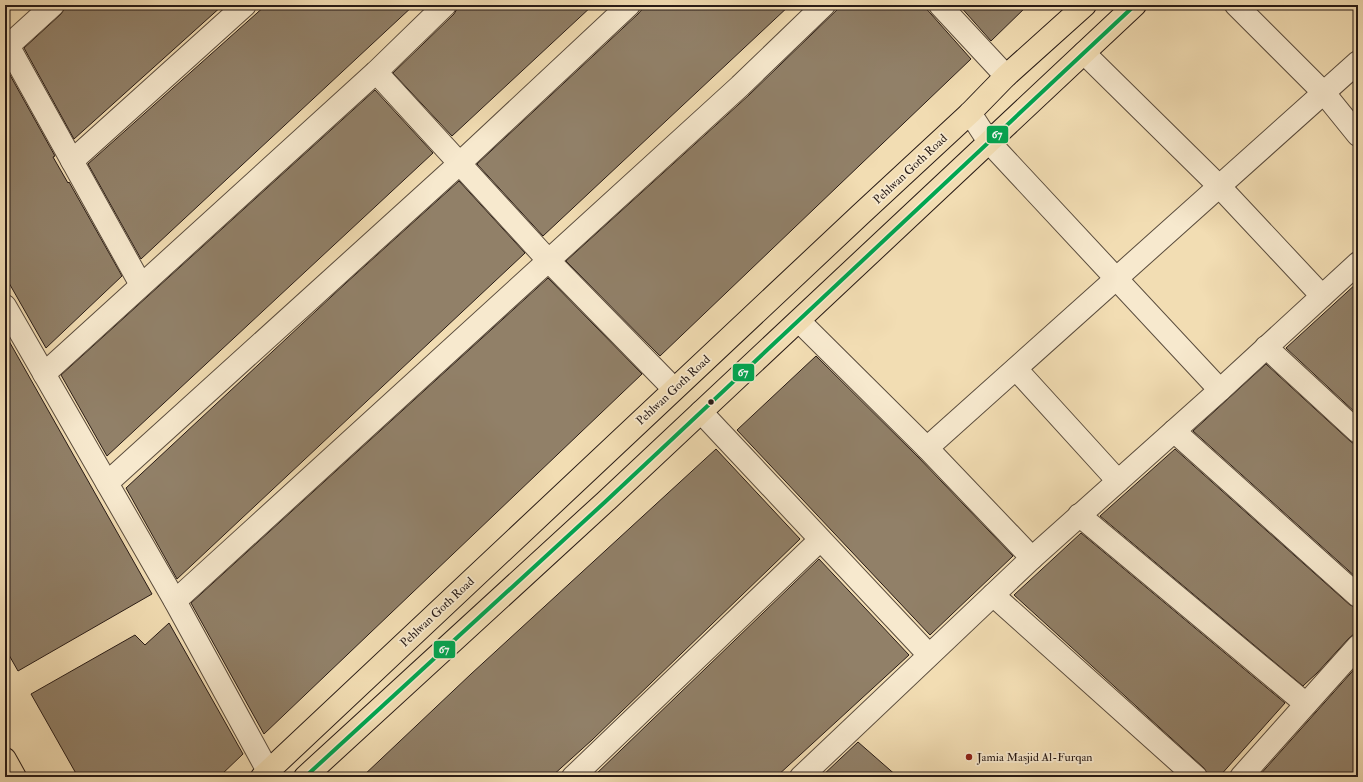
<svg xmlns="http://www.w3.org/2000/svg" width="1363" height="782" font-family="'IM FELL Double Pica',serif">
  <style>
    .building { fill: #918068; stroke: #281b16 }
    .lines { fill: none; stroke-linecap: round; stroke-linejoin: round }
    .minor-casing { stroke: #5a4c3d; stroke-width: 24 }
    .major-casing { stroke: #281b16; stroke-width: 24 }
    .minor { stroke: #f7e9ce; stroke-width: 22 }
    .major { stroke: #f2ddb3; stroke-width: 22 }
    .bus-1-casing { stroke: #f7e9ce; stroke-width: 7 }
    .bus-1 { stroke: #00a651; stroke-width: 4 }
    .bus-dot { fill: #281b16; stroke: #f7e9ce; stroke-width: 1.5 }
    .poi-dot { fill: #8f2418; stroke: #f7e9ce; stroke-width: 1.5 }
    .labels { text-anchor: middle; stroke-width: 3.5; stroke-linejoin: round; paint-order: stroke }
    .street-label { font-size: 12px; fill: #281b16; stroke: #f7e9ce }
    .poi-label { font-size: 12px; fill: #281b16; stroke: #f7e9ce; text-anchor: start }
    .line-badge { stroke: #f7e9ce; stroke-width: 1.5 }
    .badge-label { font-size: 11px; text-anchor: middle; font-weight: bold; fill: #fff }
  </style>
  <rect width="100%" height="100%" fill="#f2ddb3"/>
  <filter id="stains"><feTurbulence type="fractalNoise" baseFrequency=".005" numOctaves="4"/><feColorMatrix values="0 0 0 0 .2 0 0 0 0 .09 0 0 0 0 .02 0 0 0 .5 -.17"/></filter>
  <radialGradient id="worn" r=".72"><stop offset=".6" stop-color="#630" stop-opacity="0"/><stop offset="1" stop-color="#630" stop-opacity=".3"/></radialGradient>
  <!-- building -->
  <g class="building">
    <path d="M67,5H223L74,139L24,48L61,14Z"/>
    <path d="M266,5H414L141,259L88,164Z"/>
    <path d="M457,5H593L452,136L393,73L454,14L457,9Z"/>
    <path d="M646,5H790L543,236L477,164L638,14Z"/>
    <path d="M842,5H923L971,59L660,356L566,261L749,95Z"/>
    <path d="M959,5H1028L991,41Z"/>
    <path d="M5,66L55,156L53,157L68,183L69,182L122,276L46,348L5,276Z"/>
    <path d="M375,90L433,153L107,456L61,375Z"/>
    <path d="M459,181L525,253L177,579L126,488L346,283Z"/>
    <path d="M548,278L642,374L264,734L191,603Z"/>
    <path d="M1358,282V415L1286,348Z"/>
    <path d="M5,334L152,594L18,671L5,648Z"/>
    <path d="M816,356L918,457L1013,556L930,635L737,430Z"/>
    <path d="M1266,364L1350,441L1358,447V579L1193,431Z"/>
    <path d="M716,449L800,539L592,740L551,777H362L471,674Z"/>
    <path d="M1175,449L1350,605L1358,608V634H1354L1349,638L1317,673L1303,686L1100,516Z"/>
    <path d="M1081,533L1285,703L1219,777H1209L1204,768L1014,595Z"/>
    <path d="M819,559L909,655L776,777H593Z"/>
    <path d="M169,623L243,754L219,777H78L31,694L135,635L145,645Z"/>
    <path d="M1358,665V777H1258Z"/>
    <path d="M858,742L898,777H821Z"/>
  </g>
  <g class="lines">
    <defs>
      <g id="minor">
        <path d="M940,5L1006,76"/>
        <path d="M1236,5L1324,93L1358,135"/>
        <path d="M5,40L141,285"/>
        <path d="M8,46L53,5"/>
        <path d="M1084,53L1219,186L1322,296"/>
        <path d="M376,72L548,260L674,389"/>
        <path d="M970,113L989,142L1220,390"/>
        <path d="M72,161L245,5"/>
        <path d="M5,306L175,601L268,771"/>
        <path d="M799,321L927,448L1032,558"/>
        <path d="M1266,347L1358,432"/>
        <path d="M1016,369L1118,481"/>
        <path d="M44,374L376,72L445,5"/>
        <path d="M701,412L929,655"/>
        <path d="M1174,431L1358,596"/>
        <path d="M927,448L1358,62"/>
        <path d="M107,483L459,164L629,5"/>
        <path d="M1079,515L1306,704"/>
        <path d="M993,595L1196,777"/>
        <path d="M175,601L740,86L824,5"/>
        <path d="M573,777L820,540"/>
        <path d="M801,777L1032,558L1220,390L1358,263"/>
        <path d="M1241,777L1358,646"/>
      </g>
      <g id="major">
        <path d="M5,759L15,777"/>
        <path d="M262,777L861,214L970,113L1006,76L1085,5"/>
        <path d="M305,777L605,502L1135,5"/>
      </g>
    </defs>
    <!-- minor casing -->
    <use href="#minor" class="minor-casing"/>
    <!-- major casing -->
    <use href="#major" class="major-casing"/>
    <!-- minor -->
    <use href="#minor" class="minor"/>
    <!-- major -->
    <use href="#major" class="major"/>
    <defs>
      <path id="bus-1" d="M305,777L605,502L1135,5"/>
    </defs>
    <!-- bus-1 casing -->
    <use href="#bus-1" class="bus-1-casing"/>
    <!-- bus-1 -->
    <use href="#bus-1" class="bus-1"/>
  </g>
  <!-- markers -->
  <circle class="bus-dot" cx="711" cy="402" r="3.5"/>
  <circle class="poi-dot" cx="969" cy="757" r="4"/>
  <g class="labels">
    <!-- street labels -->
    <g class="street-label">
      <text transform="translate(910 169) rotate(-43)" y="4">Pehlwan Goth Road</text>
      <text transform="translate(673 390) rotate(-43)" y="4">Pehlwan Goth Road</text>
      <text transform="translate(437 612) rotate(-43)" y="4">Pehlwan Goth Road</text>
    </g>
    <!-- poi labels -->
    <g class="poi-label">
      <text x="977" y="761">Jamia Masjid Al-Furqan</text>
    </g>
  </g>
  <g class="line-badge">
    <rect x="986" y="125" width="23" height="19" rx="4" fill="#00a651"/>
    <rect x="732" y="363" width="23" height="19" rx="4" fill="#00a651"/>
    <rect x="433" y="640" width="23" height="19" rx="4" fill="#00a651"/>
  </g>
  <g class="badge-label">
    <text x="997" y="138">67</text>
    <text x="743" y="376">67</text>
    <text x="444" y="653">67</text>
  </g>
  <!-- margin -->
  <rect width="1363" height="782" fill="none" stroke="#f2ddb3" stroke-width="20"/>
  <rect x="6" y="6" width="1351" height="770" fill="none" stroke="#281b16" stroke-width="2"/>
  <rect x="10" y="10" width="1343" height="762" fill="none" stroke="#281b16"/>
  <rect width="100%" height="100%" filter="url(#stains)"/>
  <rect width="100%" height="100%" fill="url(#worn)"/>
</svg>
